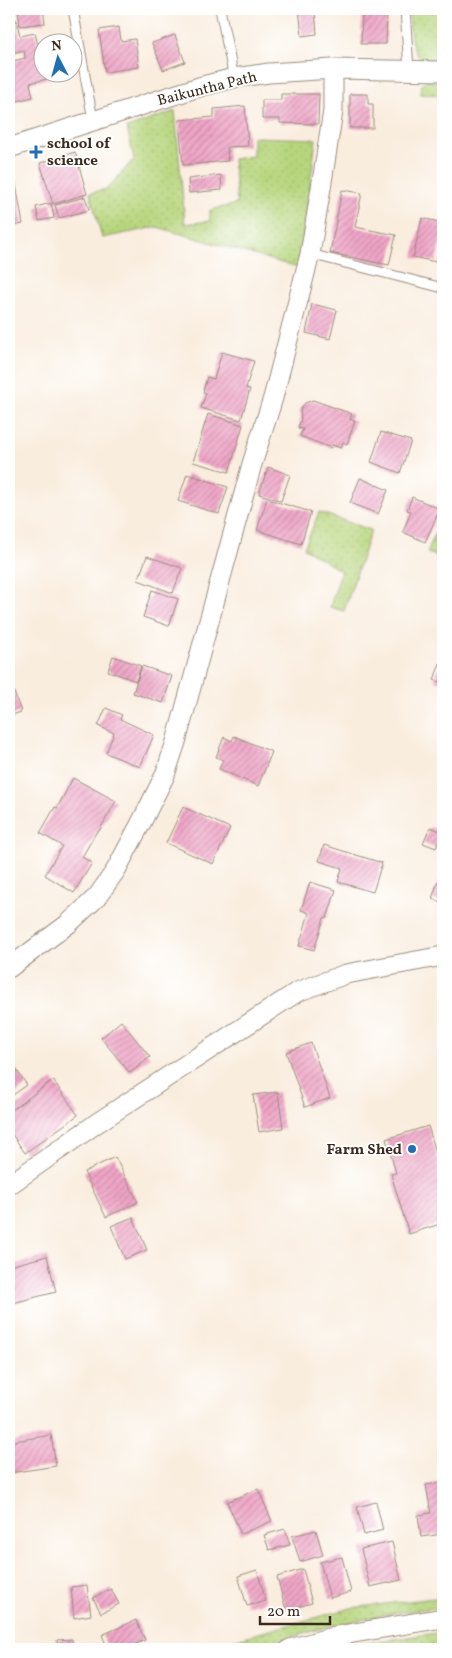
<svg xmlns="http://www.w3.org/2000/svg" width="452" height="1658" font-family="Vollkorn,serif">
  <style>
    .green { fill: url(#green-dots); stroke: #79804e }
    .building { fill: url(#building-hatch) }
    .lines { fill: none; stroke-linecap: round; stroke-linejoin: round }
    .lane-casing { stroke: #9a8c7e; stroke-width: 11 }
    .street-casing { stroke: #9a8c7e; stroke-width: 21 }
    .lane { stroke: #fff; stroke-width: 9 }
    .street { stroke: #fff; stroke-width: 19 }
    .poi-dot { fill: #1f6fb2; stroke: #fff; stroke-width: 2 }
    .labels { text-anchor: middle; stroke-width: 4; stroke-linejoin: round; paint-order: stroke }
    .street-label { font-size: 15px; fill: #3b2a1e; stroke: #fff }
    .poi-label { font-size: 15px; font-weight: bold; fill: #3b2a1e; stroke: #fff; text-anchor: start }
  </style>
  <defs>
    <pattern id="green-dots" width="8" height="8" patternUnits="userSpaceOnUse" patternTransform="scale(1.25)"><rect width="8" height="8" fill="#b7d67d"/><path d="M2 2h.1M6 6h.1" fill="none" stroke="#9eb86c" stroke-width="1.8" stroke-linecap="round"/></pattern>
    <pattern id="building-hatch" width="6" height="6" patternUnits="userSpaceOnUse" patternTransform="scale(1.25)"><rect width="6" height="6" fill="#f0a6c7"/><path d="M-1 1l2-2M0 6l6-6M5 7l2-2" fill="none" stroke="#c487a1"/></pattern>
  </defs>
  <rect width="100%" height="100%" fill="#fff"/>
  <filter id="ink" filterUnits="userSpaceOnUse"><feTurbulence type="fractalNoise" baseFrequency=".02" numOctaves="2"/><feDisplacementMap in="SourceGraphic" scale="10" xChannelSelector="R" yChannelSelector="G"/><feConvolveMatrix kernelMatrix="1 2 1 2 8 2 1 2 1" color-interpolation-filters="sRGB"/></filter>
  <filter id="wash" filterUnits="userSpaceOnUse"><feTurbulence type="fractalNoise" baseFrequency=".0096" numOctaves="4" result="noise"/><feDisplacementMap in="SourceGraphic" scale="20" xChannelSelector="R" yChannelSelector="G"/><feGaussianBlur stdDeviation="1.12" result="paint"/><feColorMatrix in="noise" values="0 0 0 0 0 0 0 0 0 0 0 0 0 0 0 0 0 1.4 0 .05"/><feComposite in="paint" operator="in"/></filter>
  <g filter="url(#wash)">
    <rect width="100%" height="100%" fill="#f9edde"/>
    <!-- green -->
    <g class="green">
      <path d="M409,9H443V61C438,61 432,62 427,61C408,58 410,24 409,9Z"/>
      <path d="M426,80L443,81V95L420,94L422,84Z"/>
      <path d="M175,111L185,224L210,221V210L237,204L233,159L253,156V137L316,139L299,268L157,227L102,238L90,193L107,189L134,159L127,128Z"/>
      <path d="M319,512L371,530L344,611L330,607L341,571L304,548Z"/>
      <path d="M443,514V558L427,553Z"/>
      <path d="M443,1597V1607L394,1613L360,1620L330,1626L252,1649H200L351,1608Z"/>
      <path d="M443,1632V1644L414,1649H341L380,1641Z"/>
    </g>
    <g id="blocks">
      <!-- building -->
      <g class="building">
        <path d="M18,9H43L45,23L20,26Z"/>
        <path d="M299,9H315L317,34L302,36Z"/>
        <path d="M362,14H387L386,44H361Z"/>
        <path d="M16,19L20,36L35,33L40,54L42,53V72H50L51,78L30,83L33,97L9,103V62L25,58L24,50L9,54V21Z"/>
        <path d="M119,27L121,41L135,39L139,67L105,72L99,30Z"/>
        <path d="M175,35L185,62L163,70L152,43Z"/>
        <path d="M281,94H319L318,124L280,123V119H262V100H281Z"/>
        <path d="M350,94H368V104H373V128H350Z"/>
        <path d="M245,106L248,146L227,147L228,161L183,165L179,120L214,117V109Z"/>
        <path d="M75,152L87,194L53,204L40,163Z"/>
        <path d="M221,175L222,190L189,193L188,179Z"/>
        <path d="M15,179L23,224L9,227V180Z"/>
        <path d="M342,190L362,193L355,227L396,235L389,265L330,253Z"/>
        <path d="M85,197L89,210L59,218L55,205Z"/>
        <path d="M51,203L54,218L39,221L36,207Z"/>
        <path d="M422,218L443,223V231L436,262L413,257Z"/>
        <path d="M312,304L337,310L330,339L306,333Z"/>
        <path d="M222,352L254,361L246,388L250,389L241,420L201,408L206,393L203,392L207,377L214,379Z"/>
        <path d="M313,400L352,414L350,419L355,421L347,444L343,442L341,448L332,445L331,448L300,436L303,429L298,428L301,419L300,410L305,403Z"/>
        <path d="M208,414L243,425L229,472L193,462Z"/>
        <path d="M381,432L411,441L400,473L371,462Z"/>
        <path d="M268,467L290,475L281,501L259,494Z"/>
        <path d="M187,474L228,487L219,514L178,501Z"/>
        <path d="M360,478L388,490L378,514L350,503Z"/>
        <path d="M412,497L440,509L425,542L403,532L411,511L407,510Z"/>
        <path d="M267,499L311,512L301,544L257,530Z"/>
        <path d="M147,556L182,568L173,593L138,580Z"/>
        <path d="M152,590L178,599L169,626L143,617Z"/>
        <path d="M113,656L141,666L136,681L108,671Z"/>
        <path d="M440,663L443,664V683L434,680Z"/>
        <path d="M142,666L172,676L163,703L133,693Z"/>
        <path d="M9,678L21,712L9,716Z"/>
        <path d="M106,708L122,715L120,719L154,735L140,767L106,753L114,733L98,726Z"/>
        <path d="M234,736L272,752L258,786L219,769L223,760L216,757L224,737L232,741Z"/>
        <path d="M73,778L116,801L99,831H97L82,857L92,863L74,893L45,875L62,846L40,833L55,807L57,808Z"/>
        <path d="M183,807L230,828L213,864L166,843Z"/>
        <path d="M430,827L443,832L436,848L423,843Z"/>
        <path d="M324,845L382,863L373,892L338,882L342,868L319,861Z"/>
        <path d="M438,881L443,882V903L432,899Z"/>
        <path d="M310,882L336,890L327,918H324L314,950L299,946L309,913L301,910Z"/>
        <path d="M121,1021L150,1057L130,1073L101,1038Z"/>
        <path d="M311,1043L330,1098L305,1107L286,1052Z"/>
        <path d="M9,1059L27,1085L9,1098Z"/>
        <path d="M53,1080L78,1115L25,1153L9,1130V1112Z"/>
        <path d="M278,1092L283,1128L259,1132L253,1095Z"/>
        <path d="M428,1126L443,1175V1223L409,1234L391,1174L396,1173L386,1139Z"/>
        <path d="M115,1157L138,1202L106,1217L84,1172Z"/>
        <path d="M133,1217L147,1250L125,1259L111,1226Z"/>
        <path d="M47,1256L56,1292L9,1304V1266Z"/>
        <path d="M51,1435L56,1466L9,1473V1442Z"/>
        <path d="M443,1482V1534L421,1537L418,1515L431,1513L426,1485Z"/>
        <path d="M258,1489L272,1521L241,1534L227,1502Z"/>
        <path d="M376,1502L383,1530L364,1535L357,1507Z"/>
        <path d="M285,1529L290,1545L269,1550L264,1535Z"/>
        <path d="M316,1530L323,1555L300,1562L292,1536Z"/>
        <path d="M392,1542L401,1580L370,1587L361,1549Z"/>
        <path d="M342,1557L351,1592L330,1598L320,1562Z"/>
        <path d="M303,1569L312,1603L286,1610L277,1577Z"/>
        <path d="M257,1570L266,1601L247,1606L238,1576Z"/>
        <path d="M87,1585L91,1615L74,1618L71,1587Z"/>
        <path d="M111,1589L119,1604L101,1613L93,1598Z"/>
        <path d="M136,1620L145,1640L124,1649H108L102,1635Z"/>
        <path d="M72,1639L73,1649H58L57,1640Z"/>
      </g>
    </g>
  </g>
  <g filter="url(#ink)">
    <use href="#blocks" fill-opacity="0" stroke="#9a8c7e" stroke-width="1"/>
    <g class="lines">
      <defs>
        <g id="lane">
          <path d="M73,9L93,120"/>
          <path d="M220,9L234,78"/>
          <path d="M405,9L409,70"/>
          <path d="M310,254L443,288"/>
        </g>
        <g id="street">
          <path d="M9,148L199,87L234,78L269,73L333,69L443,71"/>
          <path d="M9,968L68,924L97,897L116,870L142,821L165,775L176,742L252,464L273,398L310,254L321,188L333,111V69"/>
          <path d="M9,1185L97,1123L297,992L346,974L443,956"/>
          <path d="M290,1649L336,1636L443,1618"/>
        </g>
      </defs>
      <!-- lane casing -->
      <use href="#lane" class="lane-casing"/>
      <!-- street casing -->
      <use href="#street" class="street-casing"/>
      <!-- lane -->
      <use href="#lane" class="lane"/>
      <!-- street -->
      <use href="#street" class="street"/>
    </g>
  </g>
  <!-- markers -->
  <g class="poi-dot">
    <path d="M33.5 144.5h5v5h5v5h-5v5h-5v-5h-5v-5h5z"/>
    <circle cx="412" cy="1149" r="5"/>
  </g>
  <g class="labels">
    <!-- street labels -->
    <g class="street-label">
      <text transform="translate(207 88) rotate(-14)" y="5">Baikuntha Path</text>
    </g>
    <!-- poi labels -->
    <g class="poi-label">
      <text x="47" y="148">school of<tspan x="47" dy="17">science</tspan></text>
      <text x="402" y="1154" text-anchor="end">Farm Shed</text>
    </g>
  </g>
  <!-- margin -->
  <rect width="452" height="1658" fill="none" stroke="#fff" stroke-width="30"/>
  <!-- north arrow -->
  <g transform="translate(58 58) rotate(354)"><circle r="24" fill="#ffffff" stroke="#b1aaa5"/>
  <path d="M0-4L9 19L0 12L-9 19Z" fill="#1f6fb2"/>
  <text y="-8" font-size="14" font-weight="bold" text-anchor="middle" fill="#3b2a1e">N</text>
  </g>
  <!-- scale -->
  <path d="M260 1616v8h70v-8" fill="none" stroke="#3b2a1e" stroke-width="2.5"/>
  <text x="267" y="1616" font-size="15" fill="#3b2a1e" stroke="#ffffff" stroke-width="4" paint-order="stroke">20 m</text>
</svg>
